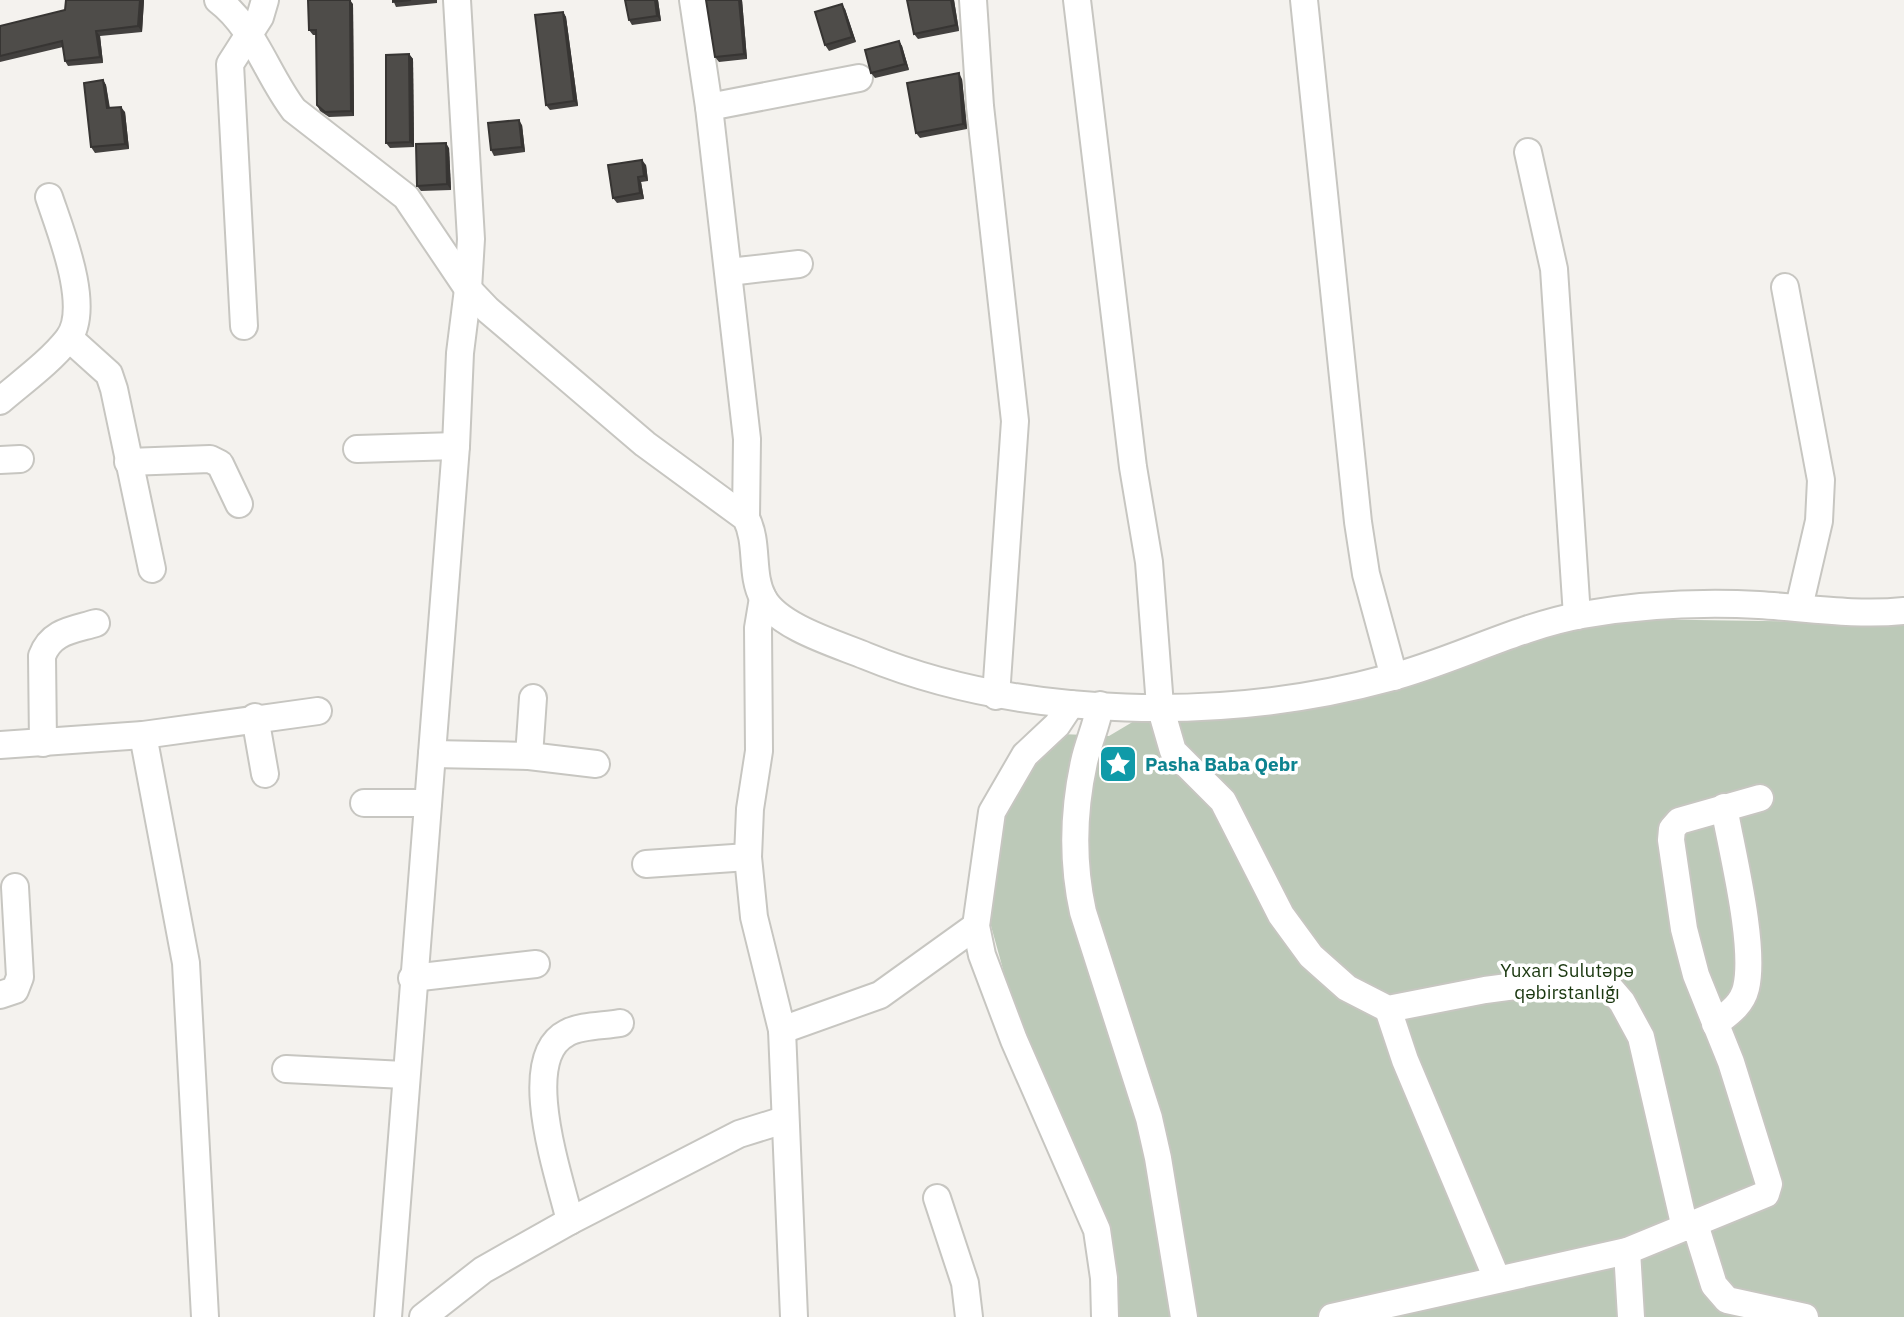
<svg xmlns="http://www.w3.org/2000/svg" width="1904" height="1317" font-family="'IBM Plex Sans',sans-serif">
  <style>
    .green { fill: #bcc9b8 }
    .lines { fill: none; stroke-linecap: round; stroke-linejoin: round }
    .minor-casing { stroke: #c7c6c1; stroke-width: 30 }
    .minor { stroke: #fff; stroke-width: 26 }
    .wall { fill: #43413f }
    .shaded-wall { fill: #373533 }
    .building { fill: #4e4c49; stroke: #373533; stroke-width: 2 }
    .labels { text-anchor: middle; stroke-width: 7; stroke-linejoin: round; paint-order: stroke }
    .culture-label { font-size: 19px; font-weight: bold; fill: #0d838f; stroke: #fff; text-anchor: start }
    .park-label { font-size: 19px; fill: #1b3810; stroke: #fff }
  </style>
  <rect width="100%" height="100%" fill="#f4f2ee"/>
  <!-- green -->
  <path class="green" d="M1628,619L1904,623V1317H1117L1102,1229L1082,1160L1022,1038L988,915L999,818L1024,770L1061,734L1109,736L1146,714L1193,718L1546,635Z"/>
  <g class="lines">
    <defs>
      <g id="minor">
        <path d="M218,0C254,27 267,75 294,110L406,197L468,289L488,310L645,444L746,518C759,543 750,574 763,598C778,627 837,644 866,656C1022,720 1228,722 1389,678C1454,661 1516,627 1582,615C1640,605 1700,602 1759,605C1807,608 1856,616 1904,611"/>
        <path d="M693,0L709,107L747,439L746,518"/>
        <path d="M973,0L980,106L1015,421L996,696"/>
        <path d="M1077,0L1133,467L1149,562L1160,706L1173,751L1223,801L1281,915L1311,956L1347,988L1388,1009L1485,990L1583,977L1604,981L1622,1002L1641,1037L1685,1228"/>
        <path d="M1304,0L1358,522L1366,574L1394,677"/>
        <path d="M709,107L859,78"/>
        <path d="M1528,152L1554,269L1577,616"/>
        <path d="M729,272L799,264"/>
        <path d="M1785,287L1821,480L1819,521L1799,607"/>
        <path d="M244,326L230,64L260,17L265,0"/>
        <path d="M69,338L109,374L114,389L152,569"/>
        <path d="M0,401C22,382 50,362 68,339C92,308 60,230 49,197"/>
        <path d="M357,449L456,446"/>
        <path d="M0,460L20,459"/>
        <path d="M128,462L210,459L220,464L239,504"/>
        <path d="M763,598L758,628L759,751L750,809L748,857L754,917L782,1030L794,1317"/>
        <path d="M1071,704L1057,725L1025,755L992,812L976,926L982,955L1014,1040L1097,1230L1104,1278L1105,1317"/>
        <path d="M1100,705C1097,725 1088,743 1084,762C1073,812 1072,862 1083,912L1149,1118L1158,1158L1184,1317"/>
        <path d="M255,717L265,774"/>
        <path d="M143,735L186,963L205,1317"/>
        <path d="M43,743L42,656C51,631 73,630 96,623"/>
        <path d="M0,745L143,735L318,711"/>
        <path d="M432,754L529,756L596,764"/>
        <path d="M529,756L533,698"/>
        <path d="M364,803H428"/>
        <path d="M646,864L748,857"/>
        <path d="M412,978L536,964"/>
        <path d="M0,995L15,990L20,977L15,887"/>
        <path d="M1388,1009L1405,1060L1497,1279"/>
        <path d="M1715,1024C1728,1014 1742,1005 1746,988C1756,946 1732,852 1724,807"/>
        <path d="M782,1030L880,995L976,926"/>
        <path d="M286,1069L404,1075"/>
        <path d="M937,1198L965,1283L969,1317"/>
        <path d="M570,1221C560,1178 517,1058 567,1033C581,1025 604,1026 620,1023"/>
        <path d="M1695,1224L1714,1285L1727,1300L1805,1317"/>
        <path d="M1627,1251L1631,1317"/>
        <path d="M388,1317L456,446L460,353L468,289L471,239L457,0"/>
        <path d="M423,1317L483,1270L570,1221L739,1134L784,1120"/>
        <path d="M1332,1317L1627,1251L1766,1194L1769,1184L1731,1062L1696,975L1684,929L1671,840L1672,829L1679,821L1760,798"/>
      </g>
    </defs>
    <!-- minor casing -->
    <use href="#minor" class="minor-casing"/>
    <!-- minor -->
    <use href="#minor" class="minor"/>
  </g>
  <!-- wall -->
  <g class="wall">
    <path d="M66,0H144L142,32L100,36L103,63L68,66L65,61L63,47L0,62V26L65,10Z"/>
    <path d="M393,0H437V3L396,7Z"/>
    <path d="M658,0L661,21L632,25L629,20Z"/>
    <path d="M706,0H742L747,59L719,62L715,57Z"/>
    <path d="M907,0H954L959,31L918,39L914,34Z"/>
    <path d="M353,4L354,116L329,117L320,111L317,105L316,35H313L309,30Z"/>
    <path d="M845,9L856,42L829,51L825,45Z"/>
    <path d="M563,12L566,17L578,106L550,110L546,105Z"/>
    <path d="M899,41L902,46L909,70L875,78L871,73Z"/>
    <path d="M409,54L413,59L414,147L390,148L386,143Z"/>
    <path d="M962,79L967,129L920,138L916,133Z"/>
    <path d="M103,80L106,85L110,108L125,112L129,149L95,153L91,147Z"/>
    <path d="M522,125L525,152L494,156L491,150Z"/>
    <path d="M449,148L451,190L421,191L417,186Z"/>
    <path d="M646,165L648,181L641,182L644,199L617,203L613,198Z"/>
  </g>
  <!-- shaded-wall -->
  <g class="shaded-wall">
    <path d="M140,0H144L142,32L138,26Z"/>
    <path d="M350,0L353,4L354,116L351,111Z"/>
    <path d="M655,0H658L661,21L657,16Z"/>
    <path d="M739,0H742L747,59L744,54Z"/>
    <path d="M951,0H954L959,31L956,25Z"/>
    <path d="M842,4L845,9L856,42L852,37Z"/>
    <path d="M563,12L566,17L578,106L574,101Z"/>
    <path d="M96,31L100,36L103,63L100,57Z"/>
    <path d="M899,41L902,46L909,70L905,64Z"/>
    <path d="M409,54L413,59L414,147L410,142Z"/>
    <path d="M959,73L962,79L967,129L963,124Z"/>
    <path d="M103,80L106,85L110,113L107,108Z"/>
    <path d="M121,107L125,112L129,149L125,144Z"/>
    <path d="M519,120L522,125L525,152L522,147Z"/>
    <path d="M446,143L449,148L451,190L447,184Z"/>
    <path d="M642,160L646,165L648,181L644,176Z"/>
    <path d="M638,177L641,182L644,199L640,193Z"/>
  </g>
  <!-- building -->
  <g class="building">
    <path d="M66,0H140L138,26L96,31L100,57L65,61L62,41L0,56V26L65,10Z"/>
    <path d="M308,0H350L351,111L325,112L317,105L316,30H309Z"/>
    <path d="M393,0H411L393,2Z"/>
    <path d="M625,0H655L657,16L629,20Z"/>
    <path d="M706,0H739L744,54L715,57Z"/>
    <path d="M907,0H951L956,25L914,34Z"/>
    <path d="M842,4L852,37L825,45L815,12Z"/>
    <path d="M563,12L574,101L546,105L535,15Z"/>
    <path d="M899,41L905,64L871,73L865,50Z"/>
    <path d="M409,54L410,142L386,143V55Z"/>
    <path d="M959,73L963,124L916,133L907,83Z"/>
    <path d="M103,80L107,108L121,107L125,144L91,147L84,83Z"/>
    <path d="M519,120L522,147L491,150L488,123Z"/>
    <path d="M446,143L447,184L417,186L416,144Z"/>
    <path d="M642,160L644,176L638,177L640,193L613,198L608,165Z"/>
  </g>
  <!-- icons -->
  <defs>
    <symbol id="sight-square" viewBox="-11 -11 22 22"><rect x="-9" y="-9" width="18" height="18" rx="4" fill="#0f9aa8" stroke="#fff"/><path d="M0-6L1.8-2.2L6-1.7L2.9 1.2L3.7 5.4L0 3.3L-3.7 5.4L-2.9 1.2L-6-1.7L-1.8-2.2Z" fill="#fff"/></symbol>
  </defs>
  <g fill-rule="evenodd">
    <use href="#sight-square" x="1096" y="742" width="44" height="44"/>
  </g>
  <g class="labels">
    <!-- culture labels -->
    <g class="culture-label">
      <text x="1145" y="771">Pasha Baba Qebr</text>
    </g>
    <!-- park labels -->
    <g class="park-label">
      <text x="1567" y="977">Yuxarı Sulutəpə<tspan x="1567" dy="22">qəbirstanlığı</tspan></text>
    </g>
  </g>
</svg>
